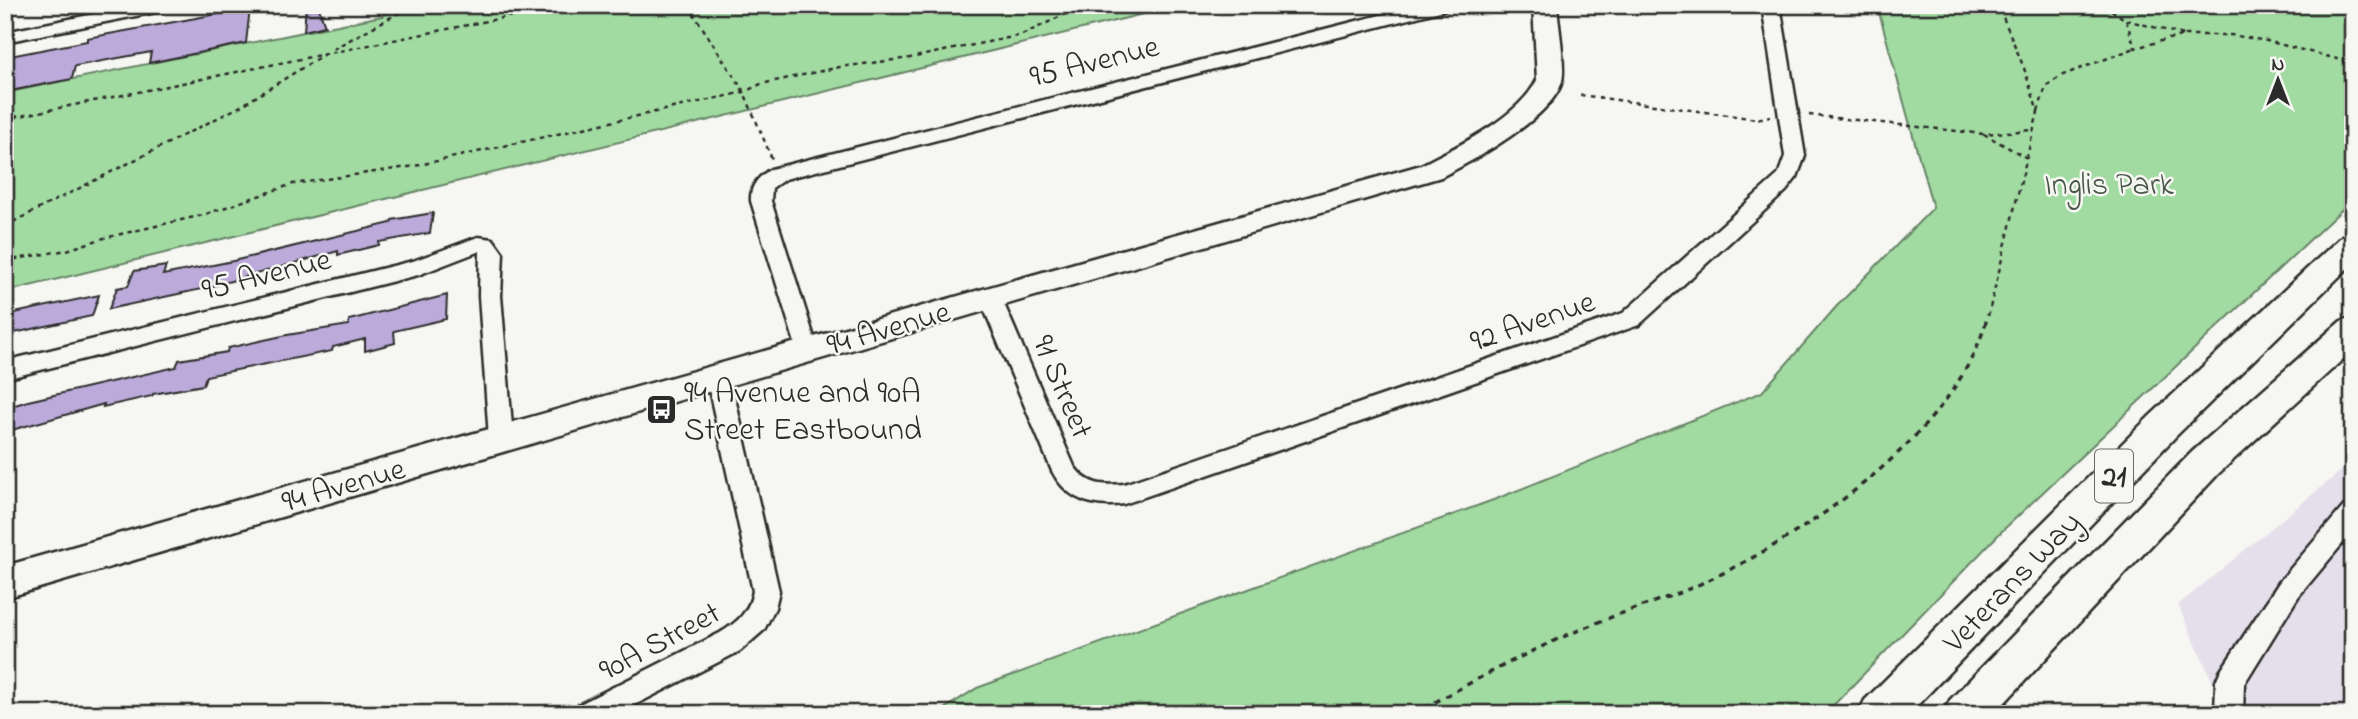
<svg xmlns="http://www.w3.org/2000/svg" width="2358" height="719" font-family="'Indie Flower',sans-serif">
  <style>
    .built { fill: #e5dfeb }
    .green { fill: #a1dba1; stroke: #668366; stroke-width: 2 }
    .building { fill: #bcaada; stroke: #2b2b2b; stroke-width: 2 }
    .lines { fill: none; stroke-linecap: round; stroke-linejoin: round }
    .street-casing { stroke: #2b2b2b; stroke-width: 5 }
    .secondary-casing { stroke: #2b2b2b; stroke-width: 5 }
    .primary-casing { stroke: #2b2b2b; stroke-width: 5 }
    .path-far1 { stroke: #2b2b2b; stroke-width: 2.5; stroke-dasharray: 4.5 4.5; stroke-linecap: butt }
    .path { stroke: #2b2b2b; stroke-width: 3.5; stroke-dasharray: 6 6; stroke-linecap: butt }
    .street { fill: #f6f6f2; fill-rule: evenodd }
    .secondary { fill: #f6f6f2; fill-rule: evenodd }
    .primary { fill: #f6f6f2; fill-rule: evenodd }
    .labels { text-anchor: middle; stroke-width: 5; stroke-linejoin: round; paint-order: stroke }
    .shield { fill: #f6f6f2; stroke: #686867; stroke-width: 2 }
    .shield-label { font-size: 30px; font-weight: bold; fill: #2b2b2b }
    .street-label { font-size: 32px; fill: #2b2b2b; stroke: #f6f6f2 }
    .park-label { font-size: 32px; fill: #485748; stroke: #f6f6f2 }
    .poi-label { font-size: 32px; fill: #2b2b2b; stroke: #f6f6f2; text-anchor: start }
  </style>
  <rect width="100%" height="100%" fill="#f6f6f2"/>
  <filter id="ink" filterUnits="userSpaceOnUse"><feTurbulence type="fractalNoise" baseFrequency=".0143" numOctaves="2"/><feDisplacementMap in="SourceGraphic" scale="14" xChannelSelector="R" yChannelSelector="G"/><feConvolveMatrix kernelMatrix="1 2 1 2 8 2 1 2 1" color-interpolation-filters="sRGB"/></filter>
  <g filter="url(#ink)">
    <!-- built -->
    <path class="built" d="M2353,461V714H2227L2178,605Z"/>
    <!-- green -->
    <g class="green">
      <path d="M396,5H1180L5,292V93L382,16Z"/>
      <path d="M1877,5H2353V199L2001,532L1825,714H936L977,688L1496,499L1762,392L1836,307L1933,208Z"/>
    </g>
    <!-- building -->
    <g class="building">
      <path d="M306,5H318L325,26L304,31Z"/>
      <path d="M250,8L246,43L149,63L151,52L75,66L72,79L5,92V57L87,41V38Z"/>
      <path d="M433,213L430,233L379,242V245L338,255V251L206,288L109,309L117,288L128,286L134,271L166,266L163,275L233,261L391,223L392,220Z"/>
      <path d="M99,295L92,316L5,335V315Z"/>
      <path d="M447,295L446,319L394,331L395,343L365,351V339L333,347L332,351L206,376L203,385L153,394L152,396L103,407L104,404L5,432V408L28,401L176,367L179,360L227,352L228,348L287,335L349,325V320Z"/>
    </g>
    <g class="lines">
      <defs>
        <g id="street">
          <path d="M139,5H174L166,10L5,42V32Z"/>
          <path d="M1420,5H1450L1448,9L785,179L772,188L771,201L818,350L815,356L807,358L799,356L751,201C750,186 758,177 771,169Z"/>
          <path d="M1762,5H1780L1805,156L1797,177L1786,191L1639,325L1124,504C1093,508 1067,500 1052,471L979,297L982,291L990,289L998,291L1001,297L1074,466C1087,485 1102,486 1124,484L1623,313L1778,175L1785,156Z"/>
          <path d="M478,237L493,239L503,253L501,296L513,438L509,445L501,448L493,445L489,438L479,296L480,251L418,275L5,379V361L413,261Z"/>
          <path d="M718,367L726,370L730,376L779,591L775,608L764,630L740,651L617,714H574L578,705L720,633C738,622 749,612 753,591L706,376L710,370Z"/>
          <path d="M2353,503V531L2298,597L2244,684L2243,714H2215L2216,681L2220,672L2280,581L2344,506Z"/>
        </g>
        <path id="secondary" d="M1533,5H1557C1558,23 1566,66 1562,81C1553,117 1473,161 1441,177L5,598V566L1421,165C1457,147 1519,117 1537,80Z"/>
        <g id="primary">
          <path d="M2353,233V263L2176,436L1909,714H1858L1865,700L2150,416L2342,236Z"/>
          <path d="M2353,317V350L2218,474L1994,714H1943L1950,700L2192,452L2341,321Z"/>
        </g>
      </defs>
      <!-- street casing -->
      <use href="#street" class="street-casing"/>
      <!-- secondary casing -->
      <use href="#secondary" class="secondary-casing"/>
      <!-- primary casing -->
      <use href="#primary" class="primary-casing"/>
      <!-- path-far1 -->
      <g class="path-far1">
        <path d="M688,5L744,92L772,159"/>
        <path d="M2104,5L2126,20"/>
        <path d="M2126,20L2184,35L2135,48Z"/>
        <path d="M2184,35H2231L2267,41L2353,63"/>
        <path d="M333,49L413,5"/>
        <path d="M1580,95L1757,119L1770,116"/>
        <path d="M2038,111L2046,86L2063,75L2135,48"/>
        <path d="M1809,115L1984,134"/>
        <path d="M5,119L566,5"/>
        <path d="M2027,158L1984,134L2031,130"/>
        <path d="M5,226L241,106L326,53"/>
        <path d="M5,261L67,250L104,238L203,215L293,184L415,166L744,92L761,84L840,67L910,58L1022,35L1084,5"/>
        <path d="M1988,316L2038,112L2024,68L1998,5"/>
      </g>
      <!-- path -->
      <path class="path" d="M1414,714C1471,682 1529,650 1589,626C1620,613 1652,603 1684,591C1794,545 1959,436 1988,314"/>
      <!-- street -->
      <use href="#street" class="street"/>
      <!-- secondary -->
      <use href="#secondary" class="secondary"/>
      <!-- primary -->
      <use href="#primary" class="primary"/>
    </g>
  </g>
  <!-- icons -->
  <defs>
    <symbol id="bus-square" viewBox="-11 -11 22 22"><rect x="-9" y="-9" width="18" height="18" rx="4" fill="#2b2b2b" stroke="#f6f6f2"/><path d="M-5-6H5V4H4V6H2V4H-2V6H-4V4H-5ZM-3.5-4V0h7V-4ZM-3.5 1.2v1.5H-2V1.2ZM2 1.2v1.5H3.5V1.2Z" fill="#fff"/></symbol>
  </defs>
  <g fill-rule="evenodd">
    <use href="#bus-square" x="644" y="392" width="35" height="35"/>
  </g>
  <g class="labels">
    <!-- shield labels -->
    <rect class="shield" x="2095" y="449.5" width="38" height="53" rx="5"/>
    <g class="shield-label">
      <text x="2114" y="486">21</text>
    </g>
    <!-- street labels -->
    <g class="street-label">
      <text transform="translate(1094 60) rotate(-14)" y="11">95 Avenue</text>
      <text transform="translate(266 273) rotate(-14)" y="11">95 Avenue</text>
      <text transform="translate(1532 320) rotate(-19)" y="11">92 Avenue</text>
      <text transform="translate(888 327) rotate(-16)" y="11">94 Avenue</text>
      <text transform="translate(1064 386) rotate(67)" y="11">91 Street</text>
      <text transform="translate(343 484) rotate(-16)" y="11">94 Avenue</text>
      <text transform="translate(2011 581) rotate(-46)" y="11">Veterans Way</text>
      <text transform="translate(659 640) rotate(-28)" y="11">90A Street</text>
    </g>
    <!-- park labels -->
    <g class="park-label">
      <text x="2109" y="194">Inglis Park</text>
    </g>
    <!-- poi labels -->
    <g class="poi-label">
      <text x="684" y="402">94 Avenue and 90A<tspan x="684" dy="37">Street Eastbound</tspan></text>
    </g>
  </g>
  <!-- margin -->
  <rect width="2358" height="719" fill="none" stroke="#f6f6f2" stroke-width="28"/>
  <rect x="14" y="14" width="2330" height="691" fill="none" stroke="#2b2b2b" stroke-width="2.5" filter="url(#ink)"/>
  <!-- north arrow -->
  <g transform="translate(2278 80)" stroke="#f6f6f2" stroke-width="5" paint-order="stroke">
  <path d="M0-5L12 26L0 18L-12 26Z" fill="#2b2b2b"/>
  <text y="-10" font-size="19" font-weight="bold" text-anchor="middle" fill="#2b2b2b">N</text>
  </g>
</svg>
